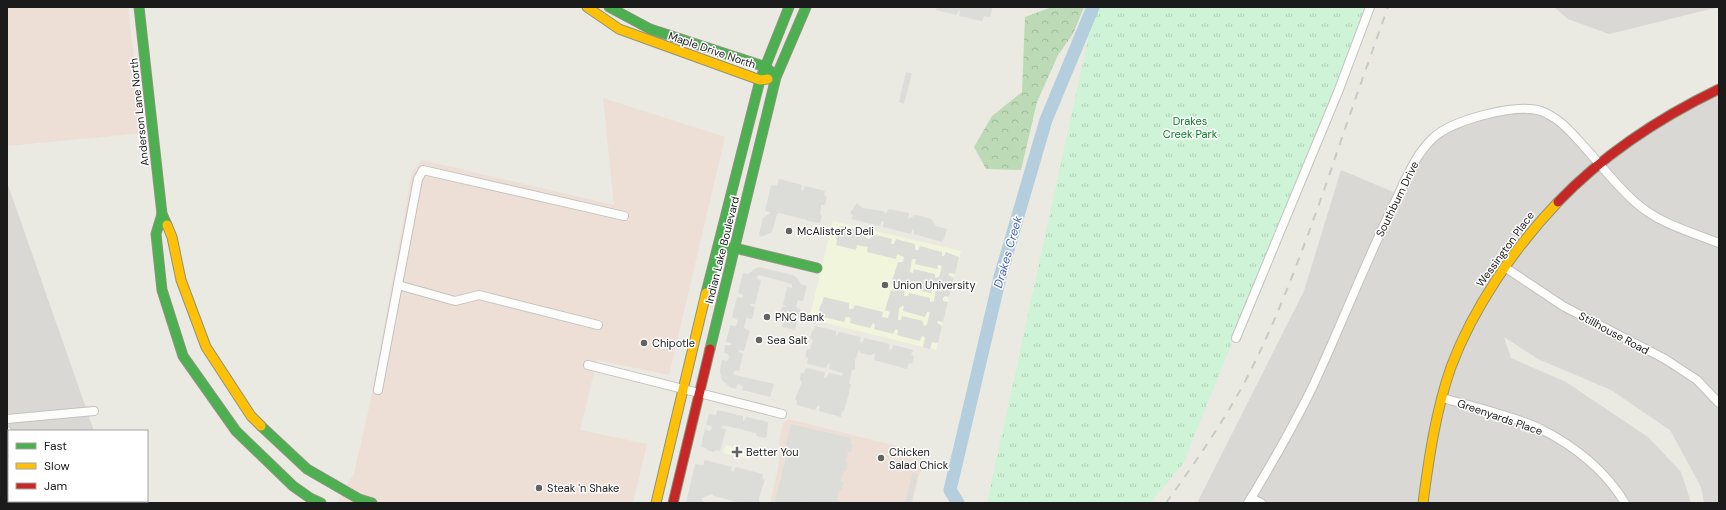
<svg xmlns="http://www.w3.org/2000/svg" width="1726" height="510" font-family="'DM Sans',sans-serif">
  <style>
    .residential { fill: #d9d8d4 }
    .commercial { fill: #eddfd6 }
    .education { fill: #f1f5dc }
    .forest { fill: url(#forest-crowns) }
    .park { fill: url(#park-tufts) }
    .parking { fill: #dcdcd9; fill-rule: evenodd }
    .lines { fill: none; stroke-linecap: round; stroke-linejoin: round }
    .river { stroke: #b4cede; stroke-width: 13 }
    .street-casing { stroke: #c2c2bf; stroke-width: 10 }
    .fast-casing { stroke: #8d947b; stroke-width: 11 }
    .slow-casing { stroke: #8d947b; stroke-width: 11 }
    .jam-casing { stroke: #8d947b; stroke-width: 11 }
    .street { stroke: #fcfcfb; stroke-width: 8 }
    .fast { stroke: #4caf50; stroke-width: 9 }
    .slow { stroke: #ffc107; stroke-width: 9 }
    .jam { stroke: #c62828; stroke-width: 9 }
    .rail { stroke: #c9c9c8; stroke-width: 2; stroke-dasharray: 8 8; stroke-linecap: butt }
    .poi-dot { fill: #636361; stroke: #fff; stroke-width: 1.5 }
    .labels { text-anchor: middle; stroke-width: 3; stroke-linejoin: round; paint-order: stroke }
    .street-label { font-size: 11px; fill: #1b1b1b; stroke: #fff }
    .park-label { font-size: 11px; fill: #077b28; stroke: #fff }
    .poi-label { font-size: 11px; fill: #1b1b1b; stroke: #fff; text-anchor: start }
    .water-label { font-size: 12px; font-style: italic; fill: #4563ad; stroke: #fff }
  </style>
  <defs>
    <pattern id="forest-crowns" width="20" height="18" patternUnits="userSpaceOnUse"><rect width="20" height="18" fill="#bddab6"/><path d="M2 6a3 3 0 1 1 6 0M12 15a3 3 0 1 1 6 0" fill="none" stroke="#a2ba9c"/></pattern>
    <pattern id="park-tufts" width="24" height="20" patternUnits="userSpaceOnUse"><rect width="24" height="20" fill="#cff3d6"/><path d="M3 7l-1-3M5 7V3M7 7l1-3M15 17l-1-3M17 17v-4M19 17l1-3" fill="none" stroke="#b1d0b7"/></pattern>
  </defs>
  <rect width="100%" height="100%" fill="#eae9e2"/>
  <!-- residential -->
  <g class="residential">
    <path d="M1554,7H1719L1609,34L1568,19Z"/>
    <path d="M1719,89V503H1704L1701,487L1670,430L1611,390L1538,359L1504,337L1511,358L1566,382L1648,437L1681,472L1691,503H1197L1304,291L1341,170L1398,194L1434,137L1486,114L1539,111L1562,122L1599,163Z"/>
    <path d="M7,182L94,431H9V501H118L119,503H7Z"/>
  </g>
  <!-- commercial -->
  <g class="commercial">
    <path d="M7,7H128L143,133L7,146Z"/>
    <path d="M603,98L725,137L669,375L597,360L580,430L647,444L633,503H337L354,473L371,399L412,172L422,160L614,205Z"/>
    <path d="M789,419L921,452L920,458L926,469L920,472L912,503H770L779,464L780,436L783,423Z"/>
  </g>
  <!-- education -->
  <g class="education">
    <path d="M833,221L961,251L936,350L809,319Z"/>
    <path d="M725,445L751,451L749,459L723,453Z"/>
  </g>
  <!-- forest -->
  <path class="forest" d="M1052,7H1084L1073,34L1058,55L1037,102L1021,170L986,169L974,147L992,116L1022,92L1025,17Z"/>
  <!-- park -->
  <path class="park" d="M1095,7H1368L1183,464L1150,503H987Z"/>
  <!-- parking -->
  <g class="parking">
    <path d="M937,7H992V10L990,17L984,16L982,21L959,16L960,12L959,10L956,15L936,10Z"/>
    <path d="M906,72L912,73L904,104L899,102Z"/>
    <path d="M779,179L802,185L801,190L803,191L805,186L825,191L824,195L827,197L825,205H821L820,214L822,216L820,223L807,221V220L779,213L777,214L772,232L761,237L759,234L763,218L770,213V212L765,211L771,185L777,186Z"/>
    <path d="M857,203L862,208L883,211L886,214L889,209L909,213L908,219L916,215L931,219L936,226L947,229L945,236L942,242L914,234V229L912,230L911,234L883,227L884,222L883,221H881L880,226L851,219L853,215L850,213Z"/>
    <path d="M841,226L866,232V238L870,239L872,234L892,239L891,244H894L896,239L915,244V250H918L920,246L942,252V256H944L946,252L959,257L955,274L950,273L948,275L954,278L949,297L945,296L943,298V301L948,302L943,322L938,321L937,323L942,326L938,343L932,342L930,349L923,347L925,338L923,336L921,337L920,341L897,335L898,331L897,329L895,330L893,334L874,329L875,325L873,323L870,328L850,323L851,319L849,317H846L844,322L819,316V310L824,297L849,303V309H853L855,305L883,312L882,317L888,318L890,312L885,310L891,290L896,291L898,283L892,281L898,262H903L904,257L897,254L896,259L867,252L868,247L857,245L856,250L836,245L837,240L836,239ZM912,259H916L915,264L937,269L938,265H940L942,267L939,277L936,278L935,277V274L914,269L913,273L910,272ZM908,282L910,284V288L931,293L933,289H936L934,301L930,302V298L909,293L908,296H904L906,284ZM902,306H904L903,311L925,317L927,312H930L927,324L925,326L923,324V321L902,316L901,320H898L899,308Z"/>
    <path d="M759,267L793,275L797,278L801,284L807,286L803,301L798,300L796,307L801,310L799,318L795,317L793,318L797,322L795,330L782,327L784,321L779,319L782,307H788L783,305L787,287L792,288V284L759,275L756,278L761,281L755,304H750L751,306L755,307L752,319L746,318L744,328L750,331L744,351L740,350L738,351L743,354L739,371L735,370L733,373L735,375L774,384L770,397L742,390L743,387L740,384L737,385L736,389L730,387L722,380L720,371L722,360L727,361L729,358L728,354L724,353L725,345H731V343L726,342L730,325L736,326L738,320L732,317L737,297L742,298L743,297V295L738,293L743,273L749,274L754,269Z"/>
    <path d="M815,326L836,331V337L839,332L861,337L860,341L862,343L864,338L890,344L889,349L891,350L894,345L913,350L911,355L914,356L912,364L909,363L907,369L874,360L875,354L869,355L861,353L859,350L855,360V369L852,370L849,383L851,385L844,411L842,412L841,417L819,411L820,407L819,405L817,406L815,410L797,405V401L795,399L802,382L800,380L801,373H804L806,368L825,372L824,378H826L829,373L842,376L843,373L829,369L830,363L828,364L826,368L807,364L808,358L805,357L807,350L810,349L813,340L810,338L812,331L814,330Z"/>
    <path d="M717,410L743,416V422L746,417L768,422L767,436L765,438L757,436L756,433L723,425L720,428L726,429L720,451L716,450L714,452L707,450L706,448L701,447L705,429L710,431L712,428L711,426L706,425L709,414L716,415Z"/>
    <path d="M791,424L851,438V444H853L851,452H848L846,462L848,463L846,471H844L841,480L842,482H844L842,490H839L837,499L839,503H806L804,501L802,503H775L776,494L782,476L781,475L786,458L783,456Z"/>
    <path d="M705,460L732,467L731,470L733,472L736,467L763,474L762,478L765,480L759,497V503H741L714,496L712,494L702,498V501L707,503H686L695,464L703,465Z"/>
    <path d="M913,472L918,474L911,503H905Z"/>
  </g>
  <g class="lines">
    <!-- river -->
    <path class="river" d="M958,503L950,490L1000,277L1046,120L1093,7"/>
    <defs>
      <g id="street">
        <path d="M1506,268L1563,306L1665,359L1697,380L1719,403"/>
        <path d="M398,285L455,301L479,295L598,325"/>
        <path d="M1236,338L1338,92L1370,7"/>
        <path d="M588,365L782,414"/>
        <path d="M378,390L418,179L423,170L624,216"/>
        <path d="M1443,398C1473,407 1510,415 1539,428C1573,445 1605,470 1625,503"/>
        <path d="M7,419L94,411"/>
        <path d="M7,431L9,449"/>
        <path d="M7,460H9"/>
        <path d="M1251,498L1261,503"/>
        <path d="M14,501V503"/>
        <path d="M1248,503C1271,465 1293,427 1312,388C1341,326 1365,263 1395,202C1406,179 1415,155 1433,138C1452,120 1516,103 1541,111C1562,119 1574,136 1589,152C1604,169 1618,187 1635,202C1658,223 1690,232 1719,243"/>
      </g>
      <g id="fast">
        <path d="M139,7L162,214L167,225"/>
        <path d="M609,7L650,29L766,67L770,71"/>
        <path d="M162,214L156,234L162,290L183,356L236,431L293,486L310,498L321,503"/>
        <path d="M728,248H735L817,268"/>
        <path d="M706,293L760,80L789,7"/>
        <path d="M710,349L776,77L806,7"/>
        <path d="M261,426L307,469L359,499L372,503"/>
      </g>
      <g id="slow">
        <path d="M587,7L619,29L760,80L768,79"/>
        <path d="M167,225L172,237L181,280L206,347L251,416L261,426"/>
        <path d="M656,503L706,293"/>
        <path d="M1423,503C1429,457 1436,410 1451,367C1473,308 1515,247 1558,202"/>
      </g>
      <g id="jam">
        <path d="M1558,202C1604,154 1659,118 1719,89"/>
        <path d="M673,503L710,349"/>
      </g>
    </defs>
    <!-- street casing -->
    <use href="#street" class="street-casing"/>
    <!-- fast casing -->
    <use href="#fast" class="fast-casing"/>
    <!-- slow casing -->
    <use href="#slow" class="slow-casing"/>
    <!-- jam casing -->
    <use href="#jam" class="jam-casing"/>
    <!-- street -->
    <use href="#street" class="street"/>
    <!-- fast -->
    <use href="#fast" class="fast"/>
    <!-- slow -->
    <use href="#slow" class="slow"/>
    <!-- jam -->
    <use href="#jam" class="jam"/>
    <!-- rail -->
    <path class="rail" d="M1166,503C1197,460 1227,417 1251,370C1282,308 1306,241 1329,176C1348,119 1368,63 1388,7"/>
  </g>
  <!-- markers -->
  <g class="poi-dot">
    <circle cx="789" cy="231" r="4"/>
    <circle cx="885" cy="285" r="4"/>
    <circle cx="767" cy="317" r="4"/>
    <circle cx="759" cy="340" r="4"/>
    <circle cx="644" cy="343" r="4"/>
    <path d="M735 446h4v4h4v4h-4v4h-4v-4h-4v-4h4z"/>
    <circle cx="881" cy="458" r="4"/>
    <circle cx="539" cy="488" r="4"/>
  </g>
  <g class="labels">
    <!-- street labels -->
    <g class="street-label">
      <text transform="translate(712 50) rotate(19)" y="4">Maple Drive North</text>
      <text transform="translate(139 112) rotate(-96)" y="4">Anderson Lane North</text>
      <text transform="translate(1397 199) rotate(-64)" y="4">Southburn Drive</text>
      <text transform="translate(1505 249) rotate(-54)" y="4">Wessington Place</text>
      <text transform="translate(722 250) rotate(-76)" y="4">Indian Lake Boulevard</text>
      <text transform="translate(1614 333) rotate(28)" y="4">Stillhouse Road</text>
      <text transform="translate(1500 417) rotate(19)" y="4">Greenyards Place</text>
    </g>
    <!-- park labels -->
    <g class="park-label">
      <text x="1190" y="125">Drakes<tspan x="1190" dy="13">Creek Park</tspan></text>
    </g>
    <!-- poi labels -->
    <g class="poi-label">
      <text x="797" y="235">McAlister's Deli</text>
      <text x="893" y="289">Union University</text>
      <text x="775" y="321">PNC Bank</text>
      <text x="767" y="344">Sea Salt</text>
      <text x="652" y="347">Chipotle</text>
      <text x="746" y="456">Better You</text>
      <text x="889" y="456">Chicken<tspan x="889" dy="13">Salad Chick</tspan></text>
      <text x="547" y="492">Steak 'n Shake</text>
    </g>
    <!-- water labels -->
    <g class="water-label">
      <text transform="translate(1008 252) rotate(-74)" y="4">Drakes Creek</text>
    </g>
  </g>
  <!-- border -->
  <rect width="1726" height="510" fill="none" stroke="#1b1b1b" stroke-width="16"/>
  <!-- legend -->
  <rect x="8" y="430" width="140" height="72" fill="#ffffff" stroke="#a4a4a4"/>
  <rect x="16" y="443" width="20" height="6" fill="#4caf50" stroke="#a4a4a4"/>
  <text x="44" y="450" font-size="12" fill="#1b1b1b">Fast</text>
  <rect x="16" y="463" width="20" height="6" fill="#ffc107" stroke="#a4a4a4"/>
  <text x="44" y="470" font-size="12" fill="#1b1b1b">Slow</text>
  <rect x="16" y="483" width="20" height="6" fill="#c62828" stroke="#a4a4a4"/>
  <text x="44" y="490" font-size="12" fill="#1b1b1b">Jam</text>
</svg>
